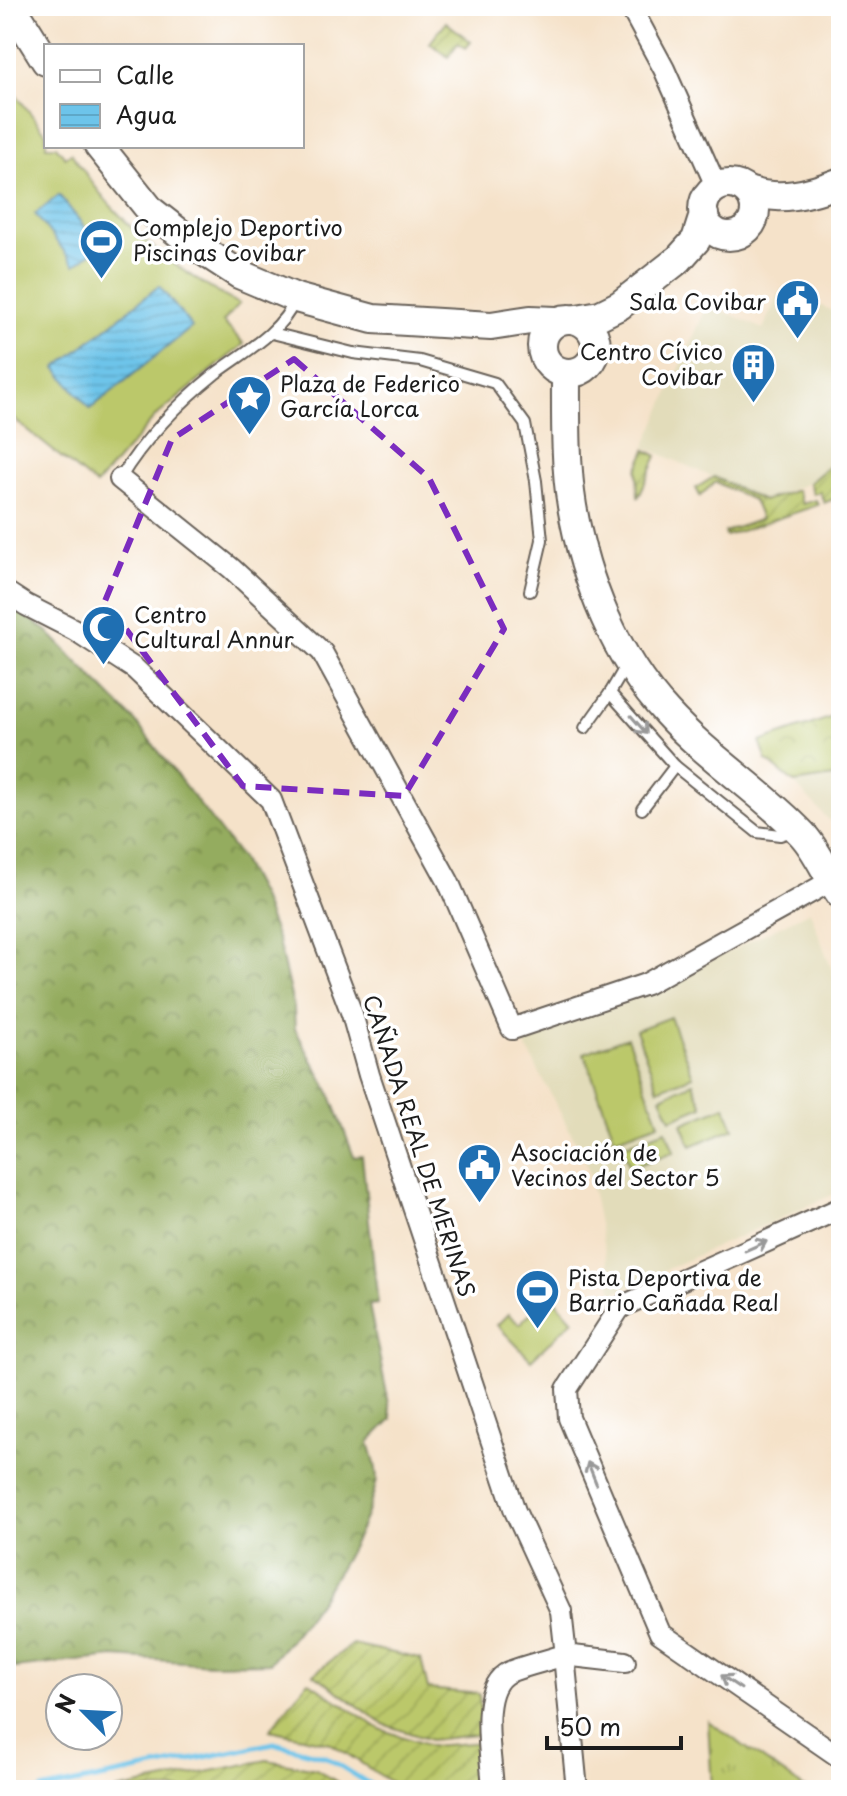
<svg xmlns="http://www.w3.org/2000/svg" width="847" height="1796" font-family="'Playpen Sans',sans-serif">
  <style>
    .built { fill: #e2dcba }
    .grass { fill: url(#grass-tufts); stroke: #6c7243; stroke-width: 2 }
    .forest { fill: url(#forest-crowns); stroke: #58643d; stroke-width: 2 }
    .park { fill: url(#park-crowns); stroke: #6c7243; stroke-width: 2 }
    .garden { fill: url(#garden-furrows); stroke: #6c7243; stroke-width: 2 }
    .pitch { fill: #bbc86a; stroke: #6c7243; stroke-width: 2 }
    .water { fill: url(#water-rules); stroke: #447083; stroke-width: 2 }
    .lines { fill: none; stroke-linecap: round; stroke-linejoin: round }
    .stream { stroke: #6dc4ea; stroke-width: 5 }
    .lane-casing { stroke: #686159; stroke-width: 14 }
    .street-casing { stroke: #686159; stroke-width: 24 }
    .secondary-casing { stroke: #686159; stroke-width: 32 }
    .lane { stroke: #fff; stroke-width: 10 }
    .street { stroke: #fff; stroke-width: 20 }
    .secondary { stroke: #fff; stroke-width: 28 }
    .oneway { stroke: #999 }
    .marked { fill: none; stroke: #7b2cbf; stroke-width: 6; stroke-dasharray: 16 10; stroke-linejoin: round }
    .labels { text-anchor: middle; stroke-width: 7; stroke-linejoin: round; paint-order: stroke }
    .poi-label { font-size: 22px; fill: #1c1c1c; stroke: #fff; text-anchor: start }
    .street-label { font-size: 22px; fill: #1c1c1c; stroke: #fff }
  </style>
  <defs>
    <pattern id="grass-tufts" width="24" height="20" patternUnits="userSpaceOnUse" patternTransform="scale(2)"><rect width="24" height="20" fill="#bbc86a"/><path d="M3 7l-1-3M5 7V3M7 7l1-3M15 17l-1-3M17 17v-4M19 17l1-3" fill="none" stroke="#a0ab5b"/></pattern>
    <pattern id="forest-crowns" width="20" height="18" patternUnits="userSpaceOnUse" patternTransform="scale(2)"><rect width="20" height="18" fill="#94ac5e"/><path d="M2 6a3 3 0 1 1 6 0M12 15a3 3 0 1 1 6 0" fill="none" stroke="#788b4d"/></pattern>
    <pattern id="park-crowns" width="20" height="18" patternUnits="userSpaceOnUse" patternTransform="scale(2)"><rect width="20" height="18" fill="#bbc86a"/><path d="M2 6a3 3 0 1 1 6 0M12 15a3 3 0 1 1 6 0" fill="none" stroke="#a0ab5b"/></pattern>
    <pattern id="garden-furrows" width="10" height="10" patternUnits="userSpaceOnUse" patternTransform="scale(2)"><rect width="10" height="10" fill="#bbc86a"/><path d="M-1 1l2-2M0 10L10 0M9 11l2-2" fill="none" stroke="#a0ab5b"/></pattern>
    <pattern id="water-rules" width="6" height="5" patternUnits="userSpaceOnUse" patternTransform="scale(2)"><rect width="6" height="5" fill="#6dc4ea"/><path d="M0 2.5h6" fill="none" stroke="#5ea8c8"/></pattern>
  </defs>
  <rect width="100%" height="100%" fill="#fff"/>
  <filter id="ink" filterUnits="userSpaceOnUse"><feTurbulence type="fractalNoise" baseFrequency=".0125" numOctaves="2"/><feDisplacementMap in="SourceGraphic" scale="16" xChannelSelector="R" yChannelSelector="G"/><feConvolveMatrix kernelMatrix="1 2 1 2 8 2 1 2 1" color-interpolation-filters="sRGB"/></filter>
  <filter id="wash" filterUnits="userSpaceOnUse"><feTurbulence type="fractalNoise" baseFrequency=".006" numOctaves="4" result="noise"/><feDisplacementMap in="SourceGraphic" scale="32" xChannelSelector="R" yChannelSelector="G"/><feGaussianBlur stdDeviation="1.8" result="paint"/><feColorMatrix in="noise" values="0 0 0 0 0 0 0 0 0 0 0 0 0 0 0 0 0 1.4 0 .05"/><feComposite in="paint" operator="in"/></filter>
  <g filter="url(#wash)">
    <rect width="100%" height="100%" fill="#f5e2c9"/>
    <!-- built -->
    <g class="built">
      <path d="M782,288L841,315V454L808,483L764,500L645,447L708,304L763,329Z"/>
      <path d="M841,776V833L794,783Z"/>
      <path d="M810,911L841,995V1191L613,1293L587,1164L522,1039L636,998Z"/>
    </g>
    <!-- grass -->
    <path class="grass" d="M708,1721L807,1790H712Z"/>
    <!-- forest -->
    <path class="forest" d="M6,601L47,631L135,721L240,857L260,895L278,941L294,1009L295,1029L330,1093L354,1157L362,1156L378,1304L369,1305L392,1419L369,1442C372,1454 379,1472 376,1484C362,1544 311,1618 270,1663L211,1664L114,1657L6,1669Z"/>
    <!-- park -->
    <path class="park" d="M841,714V776L794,783L767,761L760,742Z"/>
    <!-- garden -->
    <g class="garden">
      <path d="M446,22L471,42L466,48L458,43L448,57L430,43Z"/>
      <path d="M646,450L657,456L638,498L637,470Z"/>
      <path d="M841,456V496L824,503L820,492L813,494L809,483Z"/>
      <path d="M714,477L763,501L797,490L802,504L816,500L818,505L726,536L725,532L761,519L753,500L715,482L700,496L696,488Z"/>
      <path d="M352,1644L421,1659L428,1689L479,1694L483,1734L430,1740L383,1724L314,1674Z"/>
      <path d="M308,1681L380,1729L430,1746L484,1742L486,1790H403L330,1743L270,1730Z"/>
      <path d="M267,1760L316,1769L350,1790H116Z"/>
    </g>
    <!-- pitch -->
    <g class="pitch">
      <path d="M6,89L12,97L16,95L46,133V146H56L65,157L71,153C84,171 97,191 112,207C147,246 192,280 239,304L223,322L244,344L155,417L96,485L6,413Z"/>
      <path d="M670,1017L693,1076L658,1089L636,1030Z"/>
      <path d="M627,1037L659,1123L615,1139L584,1053Z"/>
      <path d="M693,1083L703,1106L671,1119L661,1097Z"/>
      <path d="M725,1106L734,1128L691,1146L682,1124Z"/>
      <path d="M666,1130L674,1152L630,1168L622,1146Z"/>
      <path d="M550,1295L573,1320L531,1360L497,1325L508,1314L519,1324Z"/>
    </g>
    <!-- water -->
    <g class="water">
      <path d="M59,195L100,246L75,265L35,214Z"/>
      <path d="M159,286L192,327L90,409L56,368Z"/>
    </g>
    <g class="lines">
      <!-- stream -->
      <path class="stream" d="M41,1790L274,1743L326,1757L379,1790"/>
    </g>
  </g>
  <g filter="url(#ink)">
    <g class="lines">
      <defs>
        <g id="lane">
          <path d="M272,333L353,353L420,361L495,383L525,424L536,481L542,540L530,591"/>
          <path d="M120,479C143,440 180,402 215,374C244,352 280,334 296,299"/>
          <path d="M627,664L610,693L675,766L757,832L780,835L792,831"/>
          <path d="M585,728L610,693"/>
          <path d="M642,809L675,766"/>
        </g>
        <g id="street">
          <path d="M630,6L664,69L717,188"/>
          <path d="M120,479L231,568L322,652L448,881L512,1029L646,984L831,881"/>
          <path d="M6,592L26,605L75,630L135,669L271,800L352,1014L369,1075L515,1511L561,1611L565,1647L564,1655C546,1661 526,1665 509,1672C476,1688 492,1758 493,1790"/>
          <path d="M841,1208L625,1305L619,1309L567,1389L569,1418L660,1633L841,1758"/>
          <path d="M577,1790L564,1655L625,1662"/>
        </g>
        <g id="secondary">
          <path d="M21,21L46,61"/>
          <path d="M99,146L151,211L196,246L239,274L296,298L373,319L491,326L530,320L556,321"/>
          <circle cx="729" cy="210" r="26"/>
          <path d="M747,191C780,202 810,194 841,182"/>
          <circle cx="569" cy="346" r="27"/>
          <path d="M577,319L600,315L620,305L679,259L696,240L704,215"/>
          <path d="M566,373C566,415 565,465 572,506C585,581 615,657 667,713C708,758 760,790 802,834C818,851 827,876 841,895"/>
        </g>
      </defs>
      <!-- lane casing -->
      <use href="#lane" class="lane-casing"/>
      <!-- street casing -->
      <use href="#street" class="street-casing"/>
      <!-- secondary casing -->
      <use href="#secondary" class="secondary-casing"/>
      <!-- lane -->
      <use href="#lane" class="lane"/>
      <!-- street -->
      <use href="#street" class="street"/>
      <!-- secondary -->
      <use href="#secondary" class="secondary"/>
    </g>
    <!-- one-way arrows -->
    <defs><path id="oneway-shaft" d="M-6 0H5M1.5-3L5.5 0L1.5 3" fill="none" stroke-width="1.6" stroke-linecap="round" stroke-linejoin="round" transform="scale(2)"/></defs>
    <g class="oneway">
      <use href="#oneway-shaft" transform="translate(639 725) rotate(49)"/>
      <use href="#oneway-shaft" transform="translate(756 1246) rotate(-24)"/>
      <use href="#oneway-shaft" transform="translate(592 1473) rotate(-112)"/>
      <use href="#oneway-shaft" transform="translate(731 1682) rotate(-146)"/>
    </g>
  </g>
  <!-- marked area -->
  <path class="marked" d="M294,359L429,478L504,629L404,796L243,786L105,601L172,439Z"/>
  <!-- icons -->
  <defs>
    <symbol id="stadium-pin" viewBox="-11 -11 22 30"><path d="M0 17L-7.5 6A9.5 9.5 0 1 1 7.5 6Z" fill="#1f6fb2" stroke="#fff"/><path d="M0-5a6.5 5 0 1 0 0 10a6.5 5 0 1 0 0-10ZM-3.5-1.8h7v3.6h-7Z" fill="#fff"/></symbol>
    <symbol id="civic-pin" viewBox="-11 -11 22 30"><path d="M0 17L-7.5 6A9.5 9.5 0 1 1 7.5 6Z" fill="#1f6fb2" stroke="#fff"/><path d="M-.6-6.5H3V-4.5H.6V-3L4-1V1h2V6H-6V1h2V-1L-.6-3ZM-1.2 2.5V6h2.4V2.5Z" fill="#fff"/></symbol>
    <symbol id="building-pin" viewBox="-11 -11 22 30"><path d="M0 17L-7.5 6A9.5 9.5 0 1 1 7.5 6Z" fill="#1f6fb2" stroke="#fff"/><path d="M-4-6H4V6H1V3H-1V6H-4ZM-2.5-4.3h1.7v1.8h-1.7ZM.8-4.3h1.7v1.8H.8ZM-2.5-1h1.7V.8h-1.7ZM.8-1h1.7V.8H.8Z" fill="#fff"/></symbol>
    <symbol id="sight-pin" viewBox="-11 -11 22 30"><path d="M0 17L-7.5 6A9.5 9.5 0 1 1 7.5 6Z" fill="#1f6fb2" stroke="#fff"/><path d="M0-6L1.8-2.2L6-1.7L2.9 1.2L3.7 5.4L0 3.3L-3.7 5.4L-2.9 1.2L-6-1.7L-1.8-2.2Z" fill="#fff"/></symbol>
    <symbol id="mosque-pin" viewBox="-11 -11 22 30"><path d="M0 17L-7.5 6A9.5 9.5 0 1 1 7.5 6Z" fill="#1f6fb2" stroke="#fff"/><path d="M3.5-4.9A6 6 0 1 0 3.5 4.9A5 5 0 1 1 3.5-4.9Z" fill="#fff"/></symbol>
  </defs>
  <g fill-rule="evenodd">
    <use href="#stadium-pin" x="76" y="216" width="51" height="69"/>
    <use href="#civic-pin" x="772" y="276" width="51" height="69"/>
    <use href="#building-pin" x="728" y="340" width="51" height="69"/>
    <use href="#sight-pin" x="224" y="372" width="51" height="69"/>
    <use href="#mosque-pin" x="78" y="602" width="51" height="69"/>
    <use href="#civic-pin" x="454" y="1140" width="51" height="69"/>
    <use href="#stadium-pin" x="512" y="1266" width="51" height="69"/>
  </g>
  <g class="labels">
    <!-- poi labels -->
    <g class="poi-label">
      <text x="133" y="236">Complejo Deportivo<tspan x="133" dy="25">Piscinas Covibar</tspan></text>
      <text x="766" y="310" text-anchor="end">Sala Covibar</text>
      <text x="723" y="360" text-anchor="end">Centro Cívico<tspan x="723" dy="25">Covibar</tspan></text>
      <text x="280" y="392">Plaza de Federico<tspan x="280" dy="25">García Lorca</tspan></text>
      <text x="134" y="623">Centro<tspan x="134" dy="25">Cultural Annur</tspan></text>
      <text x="511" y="1161">Asociación de<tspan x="511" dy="25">Vecinos del Sector 5</tspan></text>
      <text x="568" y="1286">Pista Deportiva de<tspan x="568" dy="25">Barrio Cañada Real</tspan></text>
    </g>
    <!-- street labels -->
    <g class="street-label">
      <text transform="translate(419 1146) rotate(72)" y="8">CAÑADA REAL DE MERINAS</text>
    </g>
  </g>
  <!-- margin -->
  <rect width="847" height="1796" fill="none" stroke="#fff" stroke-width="32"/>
  <!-- legend -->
  <rect x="44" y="44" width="260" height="104" fill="#ffffff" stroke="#a4a4a4" stroke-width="2"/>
  <rect x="60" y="70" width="40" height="12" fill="#ffffff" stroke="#a4a4a4" stroke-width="2"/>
  <text x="116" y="84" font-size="24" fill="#1c1c1c">Calle</text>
  <rect x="60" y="104" width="40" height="24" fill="url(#water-rules)" stroke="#a4a4a4" stroke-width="2"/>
  <text x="116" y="124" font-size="24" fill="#1c1c1c">Agua</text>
  <!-- north arrow -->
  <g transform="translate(84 1712) rotate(294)"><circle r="38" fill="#ffffff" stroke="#a4a4a4" stroke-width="2"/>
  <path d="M0-6L14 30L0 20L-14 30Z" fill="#1f6fb2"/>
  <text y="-12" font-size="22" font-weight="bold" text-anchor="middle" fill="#1c1c1c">N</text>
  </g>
  <!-- scale -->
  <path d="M547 1736v12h134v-12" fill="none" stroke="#1c1c1c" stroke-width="4"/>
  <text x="559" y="1736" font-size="24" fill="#1c1c1c" stroke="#ffffff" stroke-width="6" paint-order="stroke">50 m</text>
</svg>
